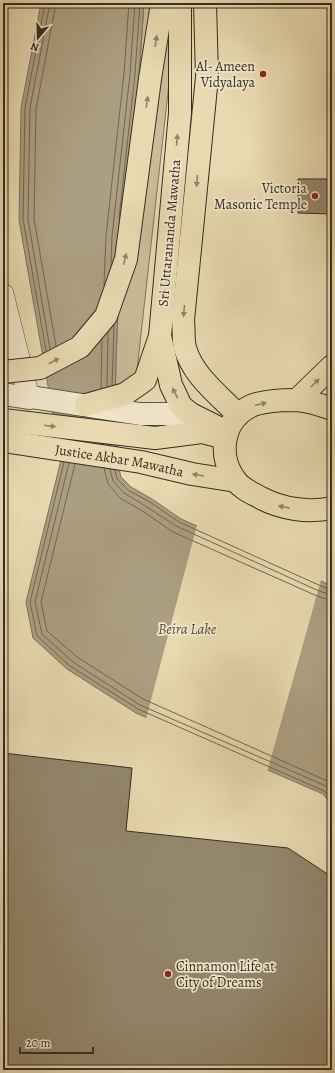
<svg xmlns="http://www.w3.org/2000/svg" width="335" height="1073" font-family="Alegreya,serif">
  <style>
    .green { fill: #cbbd99; stroke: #80755e }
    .water { fill: #ac9f81; stroke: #7d715c }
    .pier { fill: #e9dab1 }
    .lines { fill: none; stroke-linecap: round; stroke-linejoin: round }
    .shore { stroke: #716652; stroke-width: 1 }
    .building { fill: #93876d; stroke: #362d24 }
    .minor-casing { stroke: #635847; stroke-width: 22 }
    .tertiary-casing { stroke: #635847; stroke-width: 24 }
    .primary-casing { stroke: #362d24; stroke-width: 24 }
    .minor { stroke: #f1e7cc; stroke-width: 21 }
    .tertiary { stroke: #f1e7cc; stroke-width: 22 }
    .primary { stroke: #e9dab1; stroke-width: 22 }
    .primary-bridge-casing { stroke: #362d24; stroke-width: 24; stroke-linecap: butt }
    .primary-bridge { stroke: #e9dab1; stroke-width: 22 }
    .oneway { fill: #90846a }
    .poi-dot { fill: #8f2418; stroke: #f1e7cc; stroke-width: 1.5 }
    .labels { text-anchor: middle; stroke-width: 3.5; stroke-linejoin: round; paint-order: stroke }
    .poi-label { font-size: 14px; fill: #362d24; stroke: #f1e7cc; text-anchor: end }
    .street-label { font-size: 14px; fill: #362d24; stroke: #f1e7cc }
    .water-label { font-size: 15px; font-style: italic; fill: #594f40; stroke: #f1e7cc }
  </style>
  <rect width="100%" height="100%" fill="#e9dab1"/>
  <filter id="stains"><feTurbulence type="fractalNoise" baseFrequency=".005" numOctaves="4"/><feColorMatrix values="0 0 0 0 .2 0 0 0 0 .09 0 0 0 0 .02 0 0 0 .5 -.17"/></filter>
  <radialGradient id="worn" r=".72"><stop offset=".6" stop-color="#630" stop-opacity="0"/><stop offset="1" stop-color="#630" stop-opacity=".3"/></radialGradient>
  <!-- green -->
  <path class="green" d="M144,3H178L132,415L115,413L116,359L121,237L139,75Z"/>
  <!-- water -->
  <path class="water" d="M41,3H144L139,75L121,237L116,359L115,413L132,415L115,453L121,477L131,487L152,499L181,519L332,586V805L323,794L136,713L67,669L33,638L26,602L61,460L19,220L21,108Z"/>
  <!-- pier -->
  <path class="pier" d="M197,525L321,580L267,772L146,719Z"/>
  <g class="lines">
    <!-- shore -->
    <g class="shore">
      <path d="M45,3L25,108L23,219L46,351"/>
      <path d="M50,3L30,108L28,219L50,349"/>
      <path d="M56,3L36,109L34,219L56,346"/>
      <path d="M119,218L135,74L140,3"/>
      <path d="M111,265L112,236L130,74L135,3"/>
      <path d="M104,285L106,236L124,73L129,3"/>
      <path d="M112,385L114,326"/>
      <path d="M107,387L108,332"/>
      <path d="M101,388L102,340"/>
      <path d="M64,462L30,602L37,636L70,666L138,709L324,791L332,799"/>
      <path d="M69,463L35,602L42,634L73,662L140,705L326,786L332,791"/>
      <path d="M75,464L41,602L47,631L77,657L143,699L332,783"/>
      <path d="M104,468L108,484L120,498L144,512L173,532L317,596L332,601"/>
      <path d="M110,469L113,481L124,493L147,507L176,526L319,591L332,595"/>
      <path d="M115,470L117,479L128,490L150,502L179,522L321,586L332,590"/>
    </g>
  </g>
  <!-- building -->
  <g class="building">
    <path d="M298,179H332V214L298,213Z"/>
    <path d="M3,753L132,768L126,831L288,848L332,877V1070H3Z"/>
  </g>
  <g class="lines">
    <defs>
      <path id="minor" d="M3,294L29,398"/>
      <path id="tertiary" d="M3,394L29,398L31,397L140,414H167L181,419L202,432"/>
      <g id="primary">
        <path d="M180,3V113L160,336L171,385L181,406L191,414L227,432"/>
        <path d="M205,3L207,77L183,320C184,329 183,339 185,348C193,376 219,395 238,415"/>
        <path d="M150,79L162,3"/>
        <path d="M297,400L332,366"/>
        <path d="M86,405L125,394L145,380L160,336"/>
        <path d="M332,409C321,405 309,401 297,400C284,400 260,401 249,407C221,422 218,458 236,481C242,489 252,493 261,498C282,509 308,513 332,508"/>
        <path d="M3,420L155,438L202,432L224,438"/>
        <path id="s1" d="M3,441L141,462L192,474L236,481"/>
      </g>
    </defs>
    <!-- minor casing -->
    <use href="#minor" class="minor-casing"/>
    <!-- tertiary casing -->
    <use href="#tertiary" class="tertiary-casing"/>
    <!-- primary casing -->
    <use href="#primary" class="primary-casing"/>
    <!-- minor -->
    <use href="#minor" class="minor"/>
    <!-- tertiary -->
    <use href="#tertiary" class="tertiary"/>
    <!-- primary -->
    <use href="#primary" class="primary"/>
    <defs>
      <path id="primary-bridge" d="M3,372L40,368L80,347L106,316L126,259L150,79"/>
    </defs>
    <!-- primary-bridge casing -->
    <use href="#primary-bridge" class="primary-bridge-casing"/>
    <!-- primary-bridge -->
    <use href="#primary-bridge" class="primary-bridge"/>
  </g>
  <!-- one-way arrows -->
  <defs><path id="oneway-solid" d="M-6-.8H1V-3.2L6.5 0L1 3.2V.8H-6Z"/></defs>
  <g class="oneway">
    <use href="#oneway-solid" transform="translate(156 41) rotate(-81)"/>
    <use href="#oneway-solid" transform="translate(147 102) rotate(-82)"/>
    <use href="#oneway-solid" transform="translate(177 140) rotate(-85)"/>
    <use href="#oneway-solid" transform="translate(197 181) rotate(95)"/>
    <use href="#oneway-solid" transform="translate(125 259) rotate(-78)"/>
    <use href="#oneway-solid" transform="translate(184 311) rotate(95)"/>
    <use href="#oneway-solid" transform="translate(54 361) rotate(-28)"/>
    <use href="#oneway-solid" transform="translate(315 383) rotate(-45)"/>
    <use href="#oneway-solid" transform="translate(175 393) rotate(-117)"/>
    <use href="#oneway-solid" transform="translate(261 404) rotate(-13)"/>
    <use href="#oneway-solid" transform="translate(50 426) rotate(7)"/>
    <use href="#oneway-solid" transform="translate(198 475) rotate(-170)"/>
    <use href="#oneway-solid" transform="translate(284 507) rotate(-168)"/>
  </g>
  <!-- markers -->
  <g class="poi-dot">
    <circle cx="263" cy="74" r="4"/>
    <circle cx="315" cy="196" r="4"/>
    <circle cx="168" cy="974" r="4"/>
  </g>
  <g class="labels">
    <!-- poi labels -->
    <g class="poi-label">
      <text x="255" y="71">Al- Ameen<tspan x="255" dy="16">Vidyalaya</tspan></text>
      <text x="307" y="193">Victoria<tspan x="307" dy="16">Masonic Temple</tspan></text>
      <text x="176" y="971" text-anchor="start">Cinnamon Life at<tspan x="176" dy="16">City of Dreams</tspan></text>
    </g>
    <!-- street labels -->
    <g class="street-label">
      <text transform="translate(169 233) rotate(-85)" y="5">Sri Uttarananda Mawatha</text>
      <text dy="5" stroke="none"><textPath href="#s1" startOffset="118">Justice Akbar Mawatha</textPath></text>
    </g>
    <!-- water labels -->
    <g class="water-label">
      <text x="187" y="634">Beira Lake</text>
    </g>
  </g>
  <!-- margin -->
  <rect width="335" height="1073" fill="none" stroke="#e9dab1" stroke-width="16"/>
  <rect x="4" y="4" width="327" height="1065" fill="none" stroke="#362d24" stroke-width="2"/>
  <rect x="8" y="8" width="319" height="1057" fill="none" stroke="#362d24"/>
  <!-- north arrow -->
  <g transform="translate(38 38) rotate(199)" stroke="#f1e7cc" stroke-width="3" paint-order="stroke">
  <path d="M0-3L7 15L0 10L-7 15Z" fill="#362d24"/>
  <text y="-6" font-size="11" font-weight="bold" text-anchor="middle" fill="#362d24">N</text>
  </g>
  <!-- scale -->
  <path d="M20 1047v6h73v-6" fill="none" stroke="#362d24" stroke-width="2"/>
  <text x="26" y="1047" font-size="12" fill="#362d24" stroke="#f1e7cc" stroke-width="3" paint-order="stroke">20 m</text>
  <rect width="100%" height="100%" filter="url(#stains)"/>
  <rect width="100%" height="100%" fill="url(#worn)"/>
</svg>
